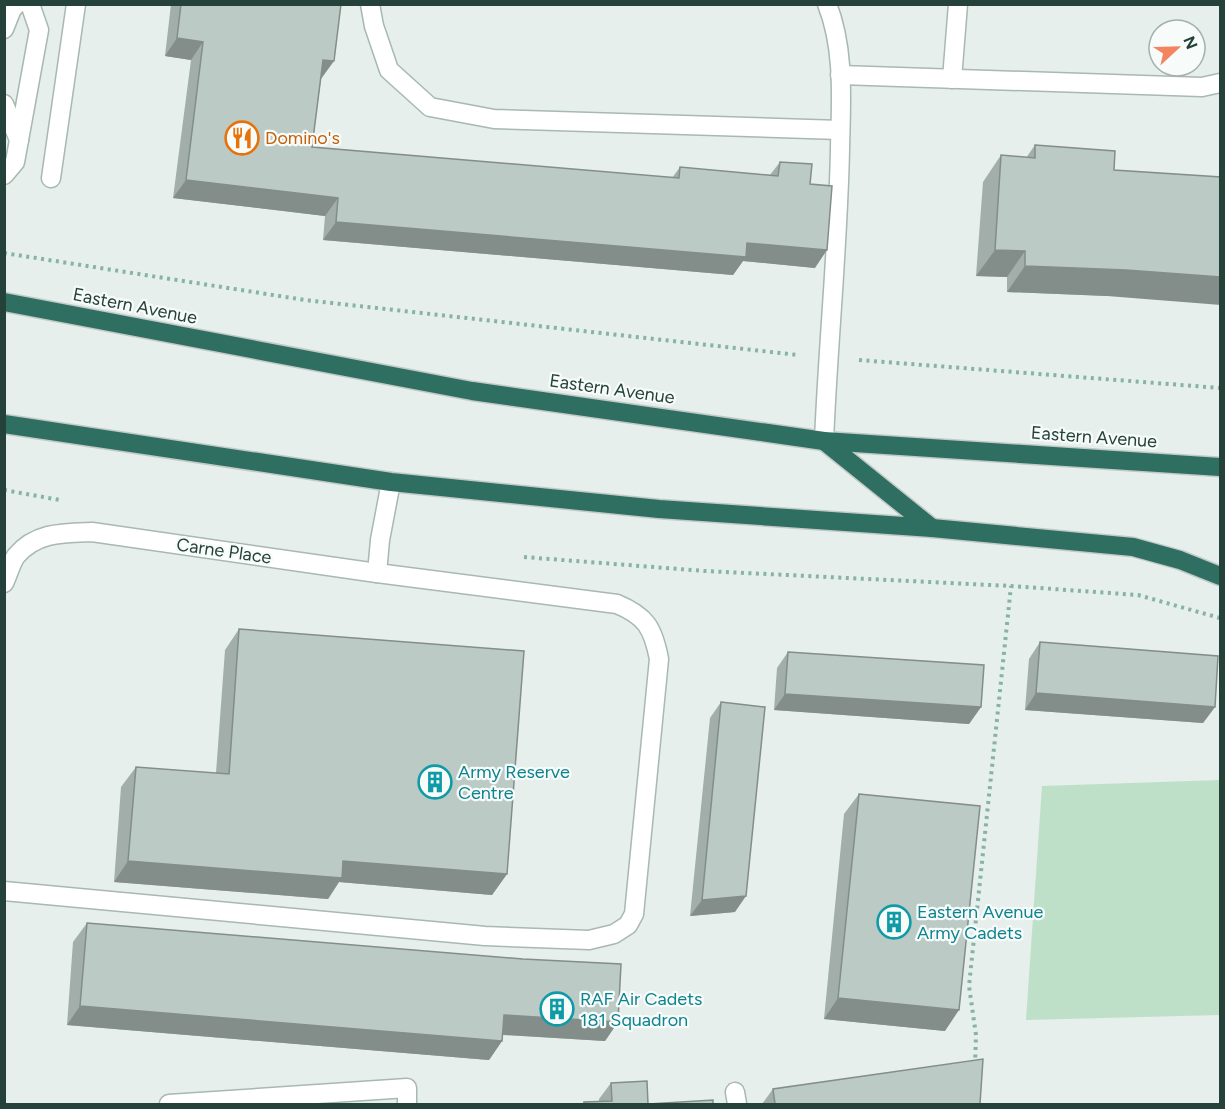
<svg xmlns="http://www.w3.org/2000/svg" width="1225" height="1109" font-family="Figtree,sans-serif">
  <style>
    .green { fill: #bfe0c8 }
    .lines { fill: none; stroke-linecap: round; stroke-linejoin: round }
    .minor-casing { stroke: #a8b8b2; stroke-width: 21 }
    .highway-casing { stroke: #c2cac8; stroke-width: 21 }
    .path { stroke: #86b3a5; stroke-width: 4; stroke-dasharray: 3 4.5; stroke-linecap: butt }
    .minor { stroke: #fff; stroke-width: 18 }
    .highway { stroke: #2f6f62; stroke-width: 18 }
    .wall { fill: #a1aea9 }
    .shaded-wall { fill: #838d89 }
    .building { fill: #bbcac4; stroke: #838d89; stroke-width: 1.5 }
    .labels { text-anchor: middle; stroke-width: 4.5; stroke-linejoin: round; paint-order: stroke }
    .food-label { font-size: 18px; fill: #c56008; stroke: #f7fbf9; text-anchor: start }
    .street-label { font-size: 18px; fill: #24423a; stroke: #f7fbf9 }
    .culture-label { font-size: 18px; fill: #0d838f; stroke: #f7fbf9; text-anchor: start }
  </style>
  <rect width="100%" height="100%" fill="#e6efeb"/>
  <!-- green -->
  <path class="green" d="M1220,780V1015L1026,1020L1042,786Z"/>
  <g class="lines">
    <defs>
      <g id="minor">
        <path d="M370,4L374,26L389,70L430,107L494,119L840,130"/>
        <path d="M4,29L12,9L17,4"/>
        <path d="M840,75L1202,87L1220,83"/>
        <path d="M952,79L958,4"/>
        <path d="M4,104L19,140"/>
        <path d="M4,175L15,162L39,30L30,4"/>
        <path d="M51,178L76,4"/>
        <path d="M824,441C828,344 838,247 840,149C841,101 845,49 827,4"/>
        <path d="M4,583C8,575 11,563 16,556C36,532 63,533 92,532L377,573L380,540L391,482"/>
        <path d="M4,891L485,936L589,940L614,934L628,925L634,914L659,659C653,628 646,616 617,604L377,573"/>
        <path d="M735,1092L737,1104"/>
        <path d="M169,1104L407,1088V1104"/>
      </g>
      <g id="highway">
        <path d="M4,302L472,391L824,441L1220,467"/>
        <path d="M4,424L391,482L659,509L932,528L1133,547L1180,560L1220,576"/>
        <path d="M824,441L932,528"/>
      </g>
    </defs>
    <!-- minor casing -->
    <use href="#minor" class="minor-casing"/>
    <!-- highway casing -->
    <use href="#highway" class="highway-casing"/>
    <!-- path -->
    <g class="path">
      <path d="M4,253L305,300L798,355"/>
      <path d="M859,360L1220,388"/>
      <path d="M4,490L60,500"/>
      <path d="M524,557L705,571L1011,586L1138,595L1220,618"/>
      <path d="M975,1065L976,1035L969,986L1011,586"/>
    </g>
    <!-- minor -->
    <use href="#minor" class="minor"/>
    <!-- highway -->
    <use href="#highway" class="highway"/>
  </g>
  <!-- wall -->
  <g class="wall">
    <path d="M171,4H341L321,79L312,147L672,178L680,167L770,175L780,162L810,184L815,268L743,261L733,275L323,240L325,216L173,198L191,60L165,56Z"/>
    <path d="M1035,145L1107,296L1007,292V277L976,276L983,182L1001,155L1026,158Z"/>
    <path d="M239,629L507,874L492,895L339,882L328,899L114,882L121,787L136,767L216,773L225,650Z"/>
    <path d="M1040,642L1215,707L1203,723L1025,710L1029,659Z"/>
    <path d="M788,652L981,707L969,724L774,710L777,668Z"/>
    <path d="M721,702L735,912L690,916L710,718Z"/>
    <path d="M859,794L945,1031L824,1019L844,814Z"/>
    <path d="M87,923L618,1022L605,1041L503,1035L502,1041L489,1060L67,1025L73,942Z"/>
    <path d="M611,1083L648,1104H713H582L584,1102L599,1101V1099Z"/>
    <path d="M773,1089L980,1104H762Z"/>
  </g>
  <!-- shaded-wall -->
  <g class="shaded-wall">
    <path d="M177,38L203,42L191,60L165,56Z"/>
    <path d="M323,60L334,61L321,79Z"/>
    <path d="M186,180L338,198L325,216L173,198Z"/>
    <path d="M336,222L747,243L827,250L815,268L743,261L733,275L323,240Z"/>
    <path d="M995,250L1025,251L1007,277L976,276Z"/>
    <path d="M1025,266L1126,270L1221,277V305L1107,296L1007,292Z"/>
    <path d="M1036,693L1215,707L1203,723L1025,710Z"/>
    <path d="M785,694L981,707L969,724L774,710Z"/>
    <path d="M128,861H343L507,874L492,895L339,882L328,899L114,882Z"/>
    <path d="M746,896L735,912L690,916L702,900Z"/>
    <path d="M838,998L959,1010L945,1031L824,1019Z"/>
    <path d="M80,1006L502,1041L489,1060L67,1025Z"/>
    <path d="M504,1015L618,1022L605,1041L491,1034Z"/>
  </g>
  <!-- building -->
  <g class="building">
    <path d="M181,4H341L334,61L323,60L312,147L679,178L680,167L778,176L780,162L812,164L810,184L832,186L827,250L747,243L746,257L336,222L338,198L186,180L203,42L177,38Z"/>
    <path d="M1035,145L1115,151L1114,170L1221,177V277L1126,270L1025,266V251L995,250L1001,155L1035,158Z"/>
    <path d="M239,629L524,651L507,874L343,861L342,878L128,861L136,767L229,774Z"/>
    <path d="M1040,642L1218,656L1215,707L1036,693Z"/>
    <path d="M788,652L984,665L981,707L785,694Z"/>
    <path d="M721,702L765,707L746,896L702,900Z"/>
    <path d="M859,794L980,806L959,1010L838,998Z"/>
    <path d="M87,923L523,959L621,964L618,1022L504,1015L502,1041L80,1006Z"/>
    <path d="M983,1059L980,1104H775L773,1089Z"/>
    <path d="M647,1081L648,1104L713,1100V1104H584V1102L612,1101L611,1083Z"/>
  </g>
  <!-- icons -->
  <defs>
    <symbol id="restaurant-ring" viewBox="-11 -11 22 22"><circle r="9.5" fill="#f7fbf9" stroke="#e8710a" stroke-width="1.5"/><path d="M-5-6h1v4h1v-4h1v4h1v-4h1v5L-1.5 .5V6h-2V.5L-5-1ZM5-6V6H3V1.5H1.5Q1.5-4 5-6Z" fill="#e8710a"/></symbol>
    <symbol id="building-ring" viewBox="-11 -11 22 22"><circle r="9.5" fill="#f7fbf9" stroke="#0f9aa8" stroke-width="1.5"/><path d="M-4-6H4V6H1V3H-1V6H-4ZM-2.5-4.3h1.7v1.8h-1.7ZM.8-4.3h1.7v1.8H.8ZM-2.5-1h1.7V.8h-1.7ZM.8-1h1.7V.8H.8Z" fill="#0f9aa8"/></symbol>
  </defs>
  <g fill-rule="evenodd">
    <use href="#restaurant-ring" x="223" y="119" width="38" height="38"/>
    <use href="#building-ring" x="416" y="763" width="38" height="38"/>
    <use href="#building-ring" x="875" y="903" width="38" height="38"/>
    <use href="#building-ring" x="538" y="990" width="38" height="38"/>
  </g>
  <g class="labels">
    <!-- food labels -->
    <g class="food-label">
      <text x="265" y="144">Domino's</text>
    </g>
    <!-- street labels -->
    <g class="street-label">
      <text transform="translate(135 306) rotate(11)" y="6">Eastern Avenue</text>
      <text transform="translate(612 389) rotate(8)" y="6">Eastern Avenue</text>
      <text transform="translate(1094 437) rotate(4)" y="6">Eastern Avenue</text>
      <text transform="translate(224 551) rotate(8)" y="6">Carne Place</text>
    </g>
    <!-- culture labels -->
    <g class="culture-label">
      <text x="458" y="778">Army Reserve<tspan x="458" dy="21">Centre</tspan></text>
      <text x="917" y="918">Eastern Avenue<tspan x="917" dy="21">Army Cadets</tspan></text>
      <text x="580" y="1005">RAF Air Cadets<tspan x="580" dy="21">181 Squadron</tspan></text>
    </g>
  </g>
  <!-- border -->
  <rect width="1225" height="1109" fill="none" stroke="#24423a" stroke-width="12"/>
  <!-- north arrow -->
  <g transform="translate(1177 48) rotate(68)"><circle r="28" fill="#f7fbf9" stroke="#a3b1ad" stroke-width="1.5"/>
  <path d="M0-4.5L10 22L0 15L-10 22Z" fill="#f4845f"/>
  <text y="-9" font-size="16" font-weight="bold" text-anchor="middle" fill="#24423a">N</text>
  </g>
</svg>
